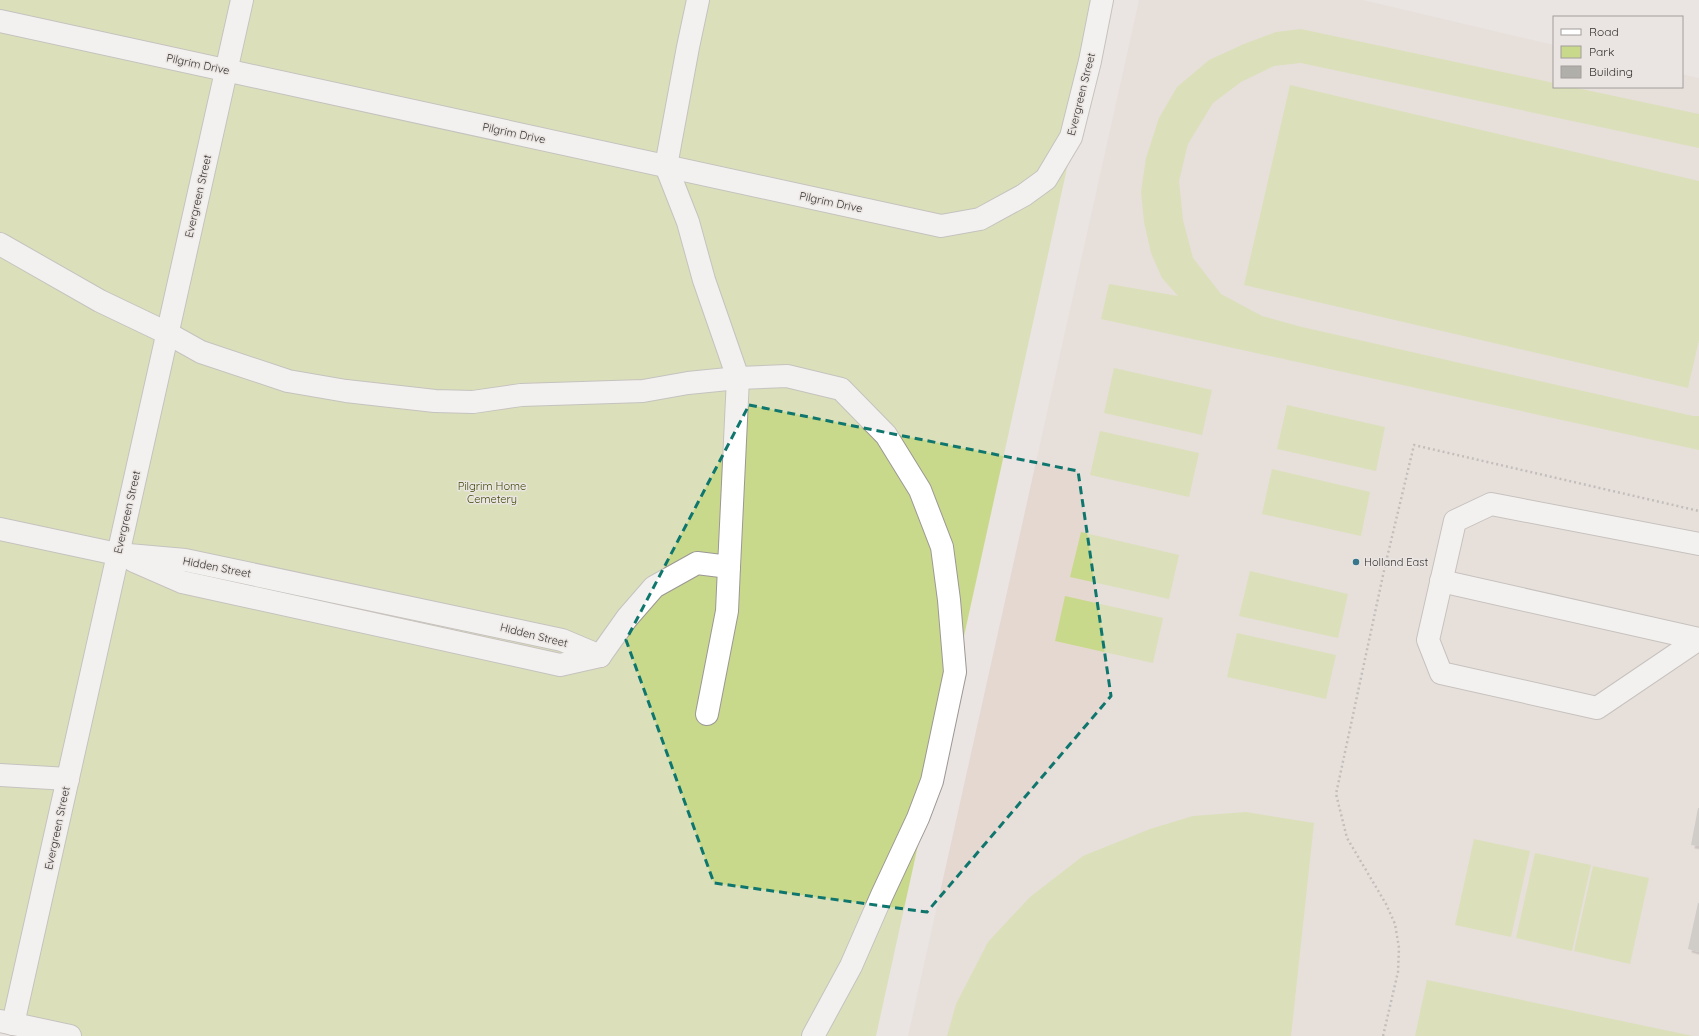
<svg xmlns="http://www.w3.org/2000/svg" width="1699" height="1036" font-family="Quicksand,sans-serif">
  <style>
    .built { fill: #e5d8d1 }
    .green { fill: #c9d98b }
    .building { fill: #b1afaa; filter: url(#shadow) }
    .lines { fill: none; stroke-linecap: round; stroke-linejoin: round }
    .minor-casing { stroke: #9c9794; stroke-width: 24 }
    .path { stroke: #928f8d; stroke-width: 2.5; stroke-dasharray: 2 3; stroke-linecap: butt }
    .minor { stroke: #fff; stroke-width: 22 }
    .marked { fill: none; stroke: #0f766e; stroke-width: 3; stroke-dasharray: 8 5; stroke-linejoin: round }
    .poi-dot { fill: #37768b; stroke: #eae5e2; stroke-width: 1.5 }
    .labels { text-anchor: middle; stroke-width: 3; stroke-linejoin: round; paint-order: stroke }
    .street-label { font-size: 11px; fill: #353332; stroke: #eae5e2 }
    .park-label { font-size: 11px; fill: #3d4702; stroke: #eae5e2 }
    .poi-label { font-size: 11px; fill: #353332; stroke: #eae5e2; text-anchor: start }
  </style>
  <defs>
    <filter id="shadow"><feDropShadow dx="3.5" dy="3.5" stdDeviation="0" flood-color="#0004"/></filter>
  </defs>
  <rect width="100%" height="100%" fill="#eae5e2"/>
  <!-- built -->
  <path class="built" d="M1139,0H1363L1554,45V87H1682V74L1699,78V1036H908Z"/>
  <!-- green -->
  <g class="green">
    <path d="M0,0H1104L876,1036H63L0,1023Z"/>
    <path d="M1301,29L1554,83V87H1572L1699,114V148L1301,63L1274,66L1241,82L1213,103L1188,144L1179,181L1183,220L1193,258L1221,294L1262,316L1302,327L1693,416H1699V450L1101,319L1109,284L1178,296L1162,278L1151,253L1144,222L1141,192L1146,158L1159,118L1177,87L1209,60L1244,44L1276,32Z"/>
    <path d="M1290,85L1699,181V340L1688,388L1244,285Z"/>
    <path d="M1114,368L1212,390L1202,435L1104,413Z"/>
    <path d="M1287,405L1385,427L1376,471L1277,449Z"/>
    <path d="M1100,431L1199,453L1189,497L1090,475Z"/>
    <path d="M1272,469L1370,492L1361,536L1262,514Z"/>
    <path d="M1081,532L1179,555L1169,599L1070,577Z"/>
    <path d="M1250,571L1348,594L1338,638L1239,616Z"/>
    <path d="M1065,596L1163,618L1153,663L1055,641Z"/>
    <path d="M1237,633L1336,655L1326,699L1227,677Z"/>
    <path d="M1246,812L1314,823L1291,1036H947L956,1004L988,942L1030,897L1083,856L1150,829L1193,816Z"/>
    <path d="M1474,839L1530,851L1511,937L1455,925Z"/>
    <path d="M1535,853L1591,865L1572,951L1516,938Z"/>
    <path d="M1593,866L1649,878L1630,964L1574,951Z"/>
    <path d="M1427,980L1693,1036H1415Z"/>
  </g>
  <!-- building -->
  <g class="building">
    <path d="M1698,808H1699V846L1691,845Z"/>
    <path d="M1698,903H1699V952L1688,949Z"/>
  </g>
  <g class="lines">
    <defs>
      <g id="minor">
        <path d="M0,21L941,226L980,219L1024,195L1046,179L1071,137L1090,61L1102,0"/>
        <path d="M0,244L100,301L167,333L201,352L288,381L346,391L435,401L473,402L521,395L643,391L688,383L738,378L787,376L841,389L886,435L920,490L942,547L949,600L955,672L932,781L918,818L882,895L851,966L813,1036"/>
        <path d="M0,529L117,554L185,560L562,640L600,656"/>
        <path d="M1699,544L1491,504L1455,521L1428,640L1441,673L1597,708L1699,639"/>
        <path d="M134,561L182,582L560,665L600,656"/>
        <path d="M1441,581L1699,639"/>
        <path d="M600,656L627,618L654,587L697,563L729,567L738,378L704,280L688,222L666,166L688,47L698,0"/>
        <path d="M707,714L727,611L729,567"/>
        <path d="M0,775L68,779"/>
        <path d="M0,1021L70,1036"/>
        <path d="M13,1024L242,0"/>
      </g>
    </defs>
    <!-- minor casing -->
    <use href="#minor" class="minor-casing"/>
    <!-- path -->
    <path class="path" d="M1383,1036L1398,972L1399,948L1395,924L1386,904L1347,838L1336,794L1385,566L1414,445L1699,511"/>
    <!-- minor -->
    <use href="#minor" class="minor"/>
  </g>
  <!-- marked area -->
  <path d="M0 0H1699V1036H0ZM749,405L1078,471L1111,696L927,912L714,883L626,640Z" fill="#eae5e2" fill-opacity=".55" fill-rule="evenodd"/>
  <path class="marked" d="M749,405L1078,471L1111,696L927,912L714,883L626,640Z"/>
  <!-- markers -->
  <circle class="poi-dot" cx="1356" cy="562" r="4"/>
  <g class="labels">
    <!-- street labels -->
    <g class="street-label">
      <text transform="translate(198 64) rotate(12)" y="4">Pilgrim Drive</text>
      <text transform="translate(1081 94) rotate(-76)" y="4">Evergreen Street</text>
      <text transform="translate(514 133) rotate(12)" y="4">Pilgrim Drive</text>
      <text transform="translate(198 196) rotate(-77)" y="4">Evergreen Street</text>
      <text transform="translate(831 202) rotate(12)" y="4">Pilgrim Drive</text>
      <text transform="translate(127 512) rotate(-77)" y="4">Evergreen Street</text>
      <text transform="translate(217 567) rotate(11)" y="4">Hidden Street</text>
      <text transform="translate(534 635) rotate(14)" y="4">Hidden Street</text>
      <text transform="translate(57 828) rotate(-78)" y="4">Evergreen Street</text>
    </g>
    <!-- park labels -->
    <g class="park-label">
      <text x="492" y="490">Pilgrim Home<tspan x="492" dy="13">Cemetery</tspan></text>
    </g>
    <!-- poi labels -->
    <g class="poi-label">
      <text x="1364" y="566">Holland East</text>
    </g>
  </g>
  <!-- legend -->
  <rect x="1553" y="16" width="130" height="72" fill="#eae5e2" stroke="#a29e9c"/>
  <rect x="1561" y="29" width="20" height="6" fill="#ffffff" stroke="#a29e9c"/>
  <text x="1589" y="36" font-size="12" fill="#353332">Road</text>
  <rect x="1561" y="46" width="20" height="12" fill="#c9d98b" stroke="#a29e9c"/>
  <text x="1589" y="56" font-size="12" fill="#353332">Park</text>
  <rect x="1561" y="66" width="20" height="12" fill="#b1afaa" stroke="#a29e9c"/>
  <text x="1589" y="76" font-size="12" fill="#353332">Building</text>
</svg>
